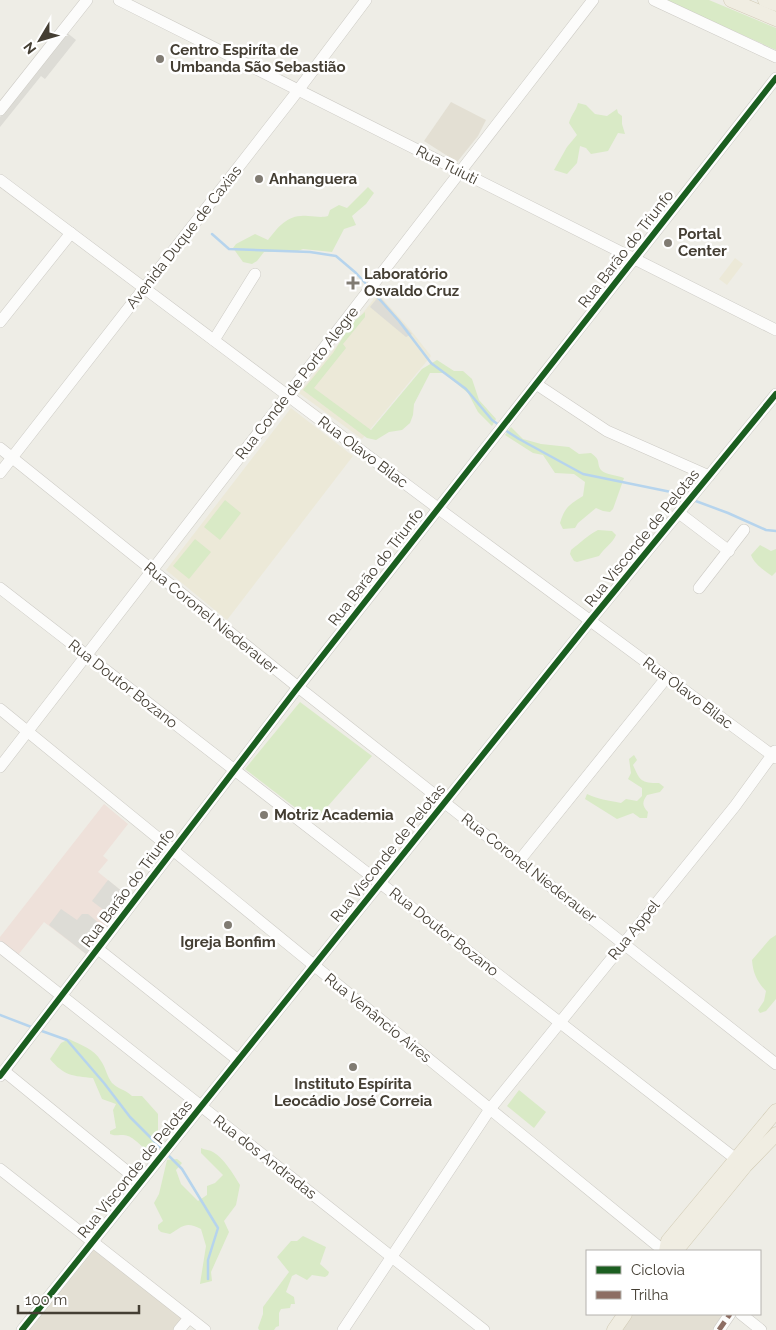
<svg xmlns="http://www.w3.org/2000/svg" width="776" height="1330" font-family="Raleway,sans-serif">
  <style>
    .residential { fill: #e3dfd3 }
    .education { fill: #ece9d8 }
    .medical { fill: #eee1da }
    .green { fill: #d9eac6 }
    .parking { fill: #dddcd6 }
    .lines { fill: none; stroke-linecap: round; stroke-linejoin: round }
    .stream { stroke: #b6d4ed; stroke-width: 2.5 }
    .minor-casing { stroke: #cccac4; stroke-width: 12 }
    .major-casing { stroke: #d1cab3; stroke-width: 15 }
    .minor { stroke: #fcfcfb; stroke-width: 11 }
    .major { stroke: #f0ede2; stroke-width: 14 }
    .quiet { stroke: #8d6e63; stroke-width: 5; stroke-dasharray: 10 5; stroke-linecap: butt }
    .cycleway-casing { stroke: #fff; stroke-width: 9 }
    .cycleway { stroke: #1b5e20; stroke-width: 6 }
    .poi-dot { fill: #807b72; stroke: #fff; stroke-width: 2 }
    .labels { text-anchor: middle; stroke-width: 5; stroke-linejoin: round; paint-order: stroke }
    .poi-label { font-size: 15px; font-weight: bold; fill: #443e33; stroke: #fff; text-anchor: start }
    .street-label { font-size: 15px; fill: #443e33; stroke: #fff }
  </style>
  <rect width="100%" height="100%" fill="#eeede6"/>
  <!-- residential -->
  <g class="residential">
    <path d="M451,102L486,120L478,136L457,162L424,141Z"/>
    <path d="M93,1242L189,1318L179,1330H22Z"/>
    <path d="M625,1314H730L719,1330H614Z"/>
  </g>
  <!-- education -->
  <g class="education">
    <path d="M735,258L743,264L727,285L719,279Z"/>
    <path d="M378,294L408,327L431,356L362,439L299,393Z"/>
    <path d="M291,408L353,456L227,620L166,570Z"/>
  </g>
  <!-- medical -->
  <path class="medical" d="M104,804L128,824L103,856L108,860L98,872L129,897L86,954L44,922L18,955L0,941V937Z"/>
  <!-- green -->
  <g class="green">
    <path d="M665,0H709L776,28V50Z"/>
    <path d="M578,103L586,105L595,114L607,116L617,109L618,113L622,116V124L625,134L618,133L608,151L591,154L586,148L580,146L577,163L567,174L554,170L567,147L577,135L569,123C571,115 576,111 578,103Z"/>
    <path d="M368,187L374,193L366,204L352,216L356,225L344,229L332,252L303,249L295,252H264L257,261L252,264L243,262L233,248L236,244L255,234L268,240C279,226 288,214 308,216C316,216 320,218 328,216L330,210L339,205L347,208Z"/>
    <path d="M365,312V317L343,344L346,348L314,388L371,430L422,369L437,360L454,371H463L472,379L479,400L496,419L492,426L478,412L468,393L444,373H430L414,404L413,415L410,423L402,430L389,432L376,440L367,438L303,390L333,353L352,323Z"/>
    <path d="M511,427L523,439L541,444L569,447L579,454L591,453C602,461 596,463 601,470C606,475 617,475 624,478L613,509L610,512L603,511L596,508L578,523L575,528L563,529L560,523C565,507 569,505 583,496L585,482L574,474L555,473L543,455L533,453L505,435Z"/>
    <path d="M225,500L241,513L220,540L204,527Z"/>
    <path d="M598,530L612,531L616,535C613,543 604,548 599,556L577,562L574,561L570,554L571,550C580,543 588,535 598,530Z"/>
    <path d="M195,539L211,552L189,579L173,566Z"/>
    <path d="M760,545L771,551L776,549V572L772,576C764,570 755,565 751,555Z"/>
    <path d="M300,702L372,756L314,822L245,769Z"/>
    <path d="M634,755L637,760L633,765C640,781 641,783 659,783L664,787L660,792L647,795C642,802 642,806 648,812L647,818H640L633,813L617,819L585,799L587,794C600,800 608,800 621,803L626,799L637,801L642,796V788L628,779L631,773L629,759Z"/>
    <path d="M776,935V999L766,1011L760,1013L758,1010L764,1001L766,991C757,982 753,973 752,960L770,939Z"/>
    <path d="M69,1039C81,1045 94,1049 101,1061C106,1068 107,1077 112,1083C118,1089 126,1090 132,1096H142L158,1114V1131L161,1140C158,1148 154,1150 146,1150C139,1144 131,1134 122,1135C116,1135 115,1136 110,1134V1131L116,1128L113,1110L116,1104L102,1099L93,1078C73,1076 64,1076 50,1059L61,1043Z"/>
    <path d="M519,1090L546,1112L534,1128L507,1106Z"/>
    <path d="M201,1148C205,1150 210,1150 213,1152C224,1158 233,1174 240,1185L236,1205L224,1221L229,1232L211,1272L212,1281L200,1284L206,1246L201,1229C186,1221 183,1226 170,1234L161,1232L158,1229V1225L163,1221L154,1203L159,1194L167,1160L177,1159L182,1163L176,1170L181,1184L198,1201L207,1195V1186L215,1183L223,1175L201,1153Z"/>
    <path d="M303,1236L326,1247L320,1264L329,1272L328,1275L325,1277L312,1275L307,1280L296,1274L292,1276L286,1292L294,1297L295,1304H291L290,1308L281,1309L279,1313V1326L276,1327L274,1330H259L258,1328L263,1314V1307L289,1272L277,1257L291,1241H297Z"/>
  </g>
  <!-- parking -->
  <g class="parking">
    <path d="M66,32L76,40L45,79L41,76L0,127V117Z"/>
    <path d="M379,296L412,334L406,337L370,307Z"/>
    <path d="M108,880L129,897L114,918L92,901Z"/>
    <path d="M61,909L77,920L82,914H88L106,929L86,954L49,925Z"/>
  </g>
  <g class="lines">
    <!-- stream -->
    <g class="stream">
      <path d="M212,234L229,249L310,252L336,256L356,273L368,286"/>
      <path d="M373,292L399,321L431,363L466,389L492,420L499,425"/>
      <path d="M505,430L519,439L583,474L671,492L688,498"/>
      <path d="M693,500L728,513L766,530L776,531"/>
      <path d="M0,1015L34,1028"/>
      <path d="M39,1030L67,1040L104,1083L130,1117L162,1149"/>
      <path d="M168,1155L182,1169L218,1228L208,1260V1279"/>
    </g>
    <defs>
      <g id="minor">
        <path d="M119,0L776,330"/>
        <path d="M654,0L776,57"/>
        <path d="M0,110L87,0"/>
        <path d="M0,180L443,512L776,758"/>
        <path d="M0,322L71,233"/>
        <path d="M214,340L255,274"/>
        <path d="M536,384L607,431L709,476"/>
        <path d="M0,448L298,687L776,1064"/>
        <path d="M0,473L293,97L366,0"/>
        <path d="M679,513L729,551"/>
        <path d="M0,588L741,1163"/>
        <path d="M699,588L744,530"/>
        <path d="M0,709L664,1251"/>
        <path d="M0,767L593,0"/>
        <path d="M519,861L667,677"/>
        <path d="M0,947L484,1330"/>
        <path d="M98,949L238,1060"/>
        <path d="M4,1071L140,1182"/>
        <path d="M0,1076L295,691L776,78"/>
        <path d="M0,1169L205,1330"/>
        <path d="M741,1314L761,1330"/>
        <path d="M22,1330L590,621L776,394"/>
        <path d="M179,1330L189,1318"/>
        <path d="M343,1330L490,1109L735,806L775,751"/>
        <path d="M719,1330L730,1314"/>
      </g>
      <g id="major">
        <path d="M731,0L776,19"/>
        <path d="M765,0L776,4"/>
        <path d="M666,1251L668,1241L776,1111"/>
        <path d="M670,1251L679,1247L745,1166L776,1134"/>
        <path d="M614,1330L625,1314"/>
      </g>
    </defs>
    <!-- minor casing -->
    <use href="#minor" class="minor-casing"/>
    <!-- major casing -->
    <use href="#major" class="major-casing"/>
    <!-- minor -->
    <use href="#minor" class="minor"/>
    <!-- major -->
    <use href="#major" class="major"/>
    <!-- quiet -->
    <path class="quiet" d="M719,1330L730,1314"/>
    <defs>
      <g id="cycleway">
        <path d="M0,1076L295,691L776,78"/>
        <path d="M22,1330L590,621L776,394"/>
      </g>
    </defs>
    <!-- cycleway casing -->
    <use href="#cycleway" class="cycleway-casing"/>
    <!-- cycleway -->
    <use href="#cycleway" class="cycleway"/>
  </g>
  <!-- markers -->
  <g class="poi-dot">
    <circle cx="160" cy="59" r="5"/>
    <circle cx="259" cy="179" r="5"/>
    <circle cx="668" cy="243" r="5"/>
    <path d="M350.5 275.5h5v5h5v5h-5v5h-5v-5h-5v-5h5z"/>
    <circle cx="264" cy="815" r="5"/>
    <circle cx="228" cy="925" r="5"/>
    <circle cx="353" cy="1067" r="5"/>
  </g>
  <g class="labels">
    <!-- poi labels -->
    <g class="poi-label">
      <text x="170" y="55">Centro Espiríta de<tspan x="170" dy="17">Umbanda São Sebastião</tspan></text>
      <text x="269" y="184">Anhanguera</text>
      <text x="678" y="239">Portal<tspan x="678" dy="17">Center</tspan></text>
      <text x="364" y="279">Laboratório<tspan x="364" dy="17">Osvaldo Cruz</tspan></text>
      <text x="274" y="820">Motriz Academia</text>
      <text x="228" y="947" text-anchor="middle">Igreja Bonfim</text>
      <text x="353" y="1089" text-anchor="middle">Instituto Espírita<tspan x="353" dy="17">Leocádio José Correia</tspan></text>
    </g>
    <!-- street labels -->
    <g class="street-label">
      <text transform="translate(447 165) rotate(27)" y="5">Rua Tuiuti</text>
      <text transform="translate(184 237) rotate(-52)" y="5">Avenida Duque de Caxias</text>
      <text transform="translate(626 249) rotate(-52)" y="5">Rua Barão do Triunfo</text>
      <text transform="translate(297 383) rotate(-52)" y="5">Rua Conde de Porto Alegre</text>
      <text transform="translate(363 452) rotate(37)" y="5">Rua Olavo Bilac</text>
      <text transform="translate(642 538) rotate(-51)" y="5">Rua Visconde de Pelotas</text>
      <text transform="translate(376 567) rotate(-52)" y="5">Rua Barão do Triunfo</text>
      <text transform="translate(211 618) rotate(39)" y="5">Rua Coronel Niederauer</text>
      <text transform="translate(123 684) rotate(38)" y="5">Rua Doutor Bozano</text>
      <text transform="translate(688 693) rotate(37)" y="5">Rua Olavo Bilac</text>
      <text transform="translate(388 853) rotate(-51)" y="5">Rua Visconde de Pelotas</text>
      <text transform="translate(529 868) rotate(38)" y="5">Rua Coronel Niederauer</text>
      <text transform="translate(128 888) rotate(-53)" y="5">Rua Barão do Triunfo</text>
      <text transform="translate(634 930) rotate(-51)" y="5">Rua Appel</text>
      <text transform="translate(444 932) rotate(38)" y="5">Rua Doutor Bozano</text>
      <text transform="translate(378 1018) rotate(39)" y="5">Rua Venâncio Aires</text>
      <text transform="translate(265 1157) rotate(38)" y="5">Rua dos Andradas</text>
      <text transform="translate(135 1169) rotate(-51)" y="5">Rua Visconde de Pelotas</text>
    </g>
  </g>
  <!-- legend -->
  <rect x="586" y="1250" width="175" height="65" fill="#ffffff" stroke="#b4b2ad"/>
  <rect x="596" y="1266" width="25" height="8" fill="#1b5e20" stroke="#b4b2ad"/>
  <text x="631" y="1275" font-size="15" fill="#443e33">Ciclovia</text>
  <rect x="596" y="1291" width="25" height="8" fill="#8d6e63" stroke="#b4b2ad"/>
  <text x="631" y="1300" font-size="15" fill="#443e33">Trilha</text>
  <!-- north arrow -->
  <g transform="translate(40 40) rotate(232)" stroke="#ffffff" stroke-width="4" paint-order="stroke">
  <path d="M0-4L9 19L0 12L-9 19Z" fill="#443e33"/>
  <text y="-8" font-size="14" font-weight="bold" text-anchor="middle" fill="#443e33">N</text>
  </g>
  <!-- scale -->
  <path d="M18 1305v8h121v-8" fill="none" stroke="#443e33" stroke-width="2.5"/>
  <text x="25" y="1305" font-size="15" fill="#443e33" stroke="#ffffff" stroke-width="4" paint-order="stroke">100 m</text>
</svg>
